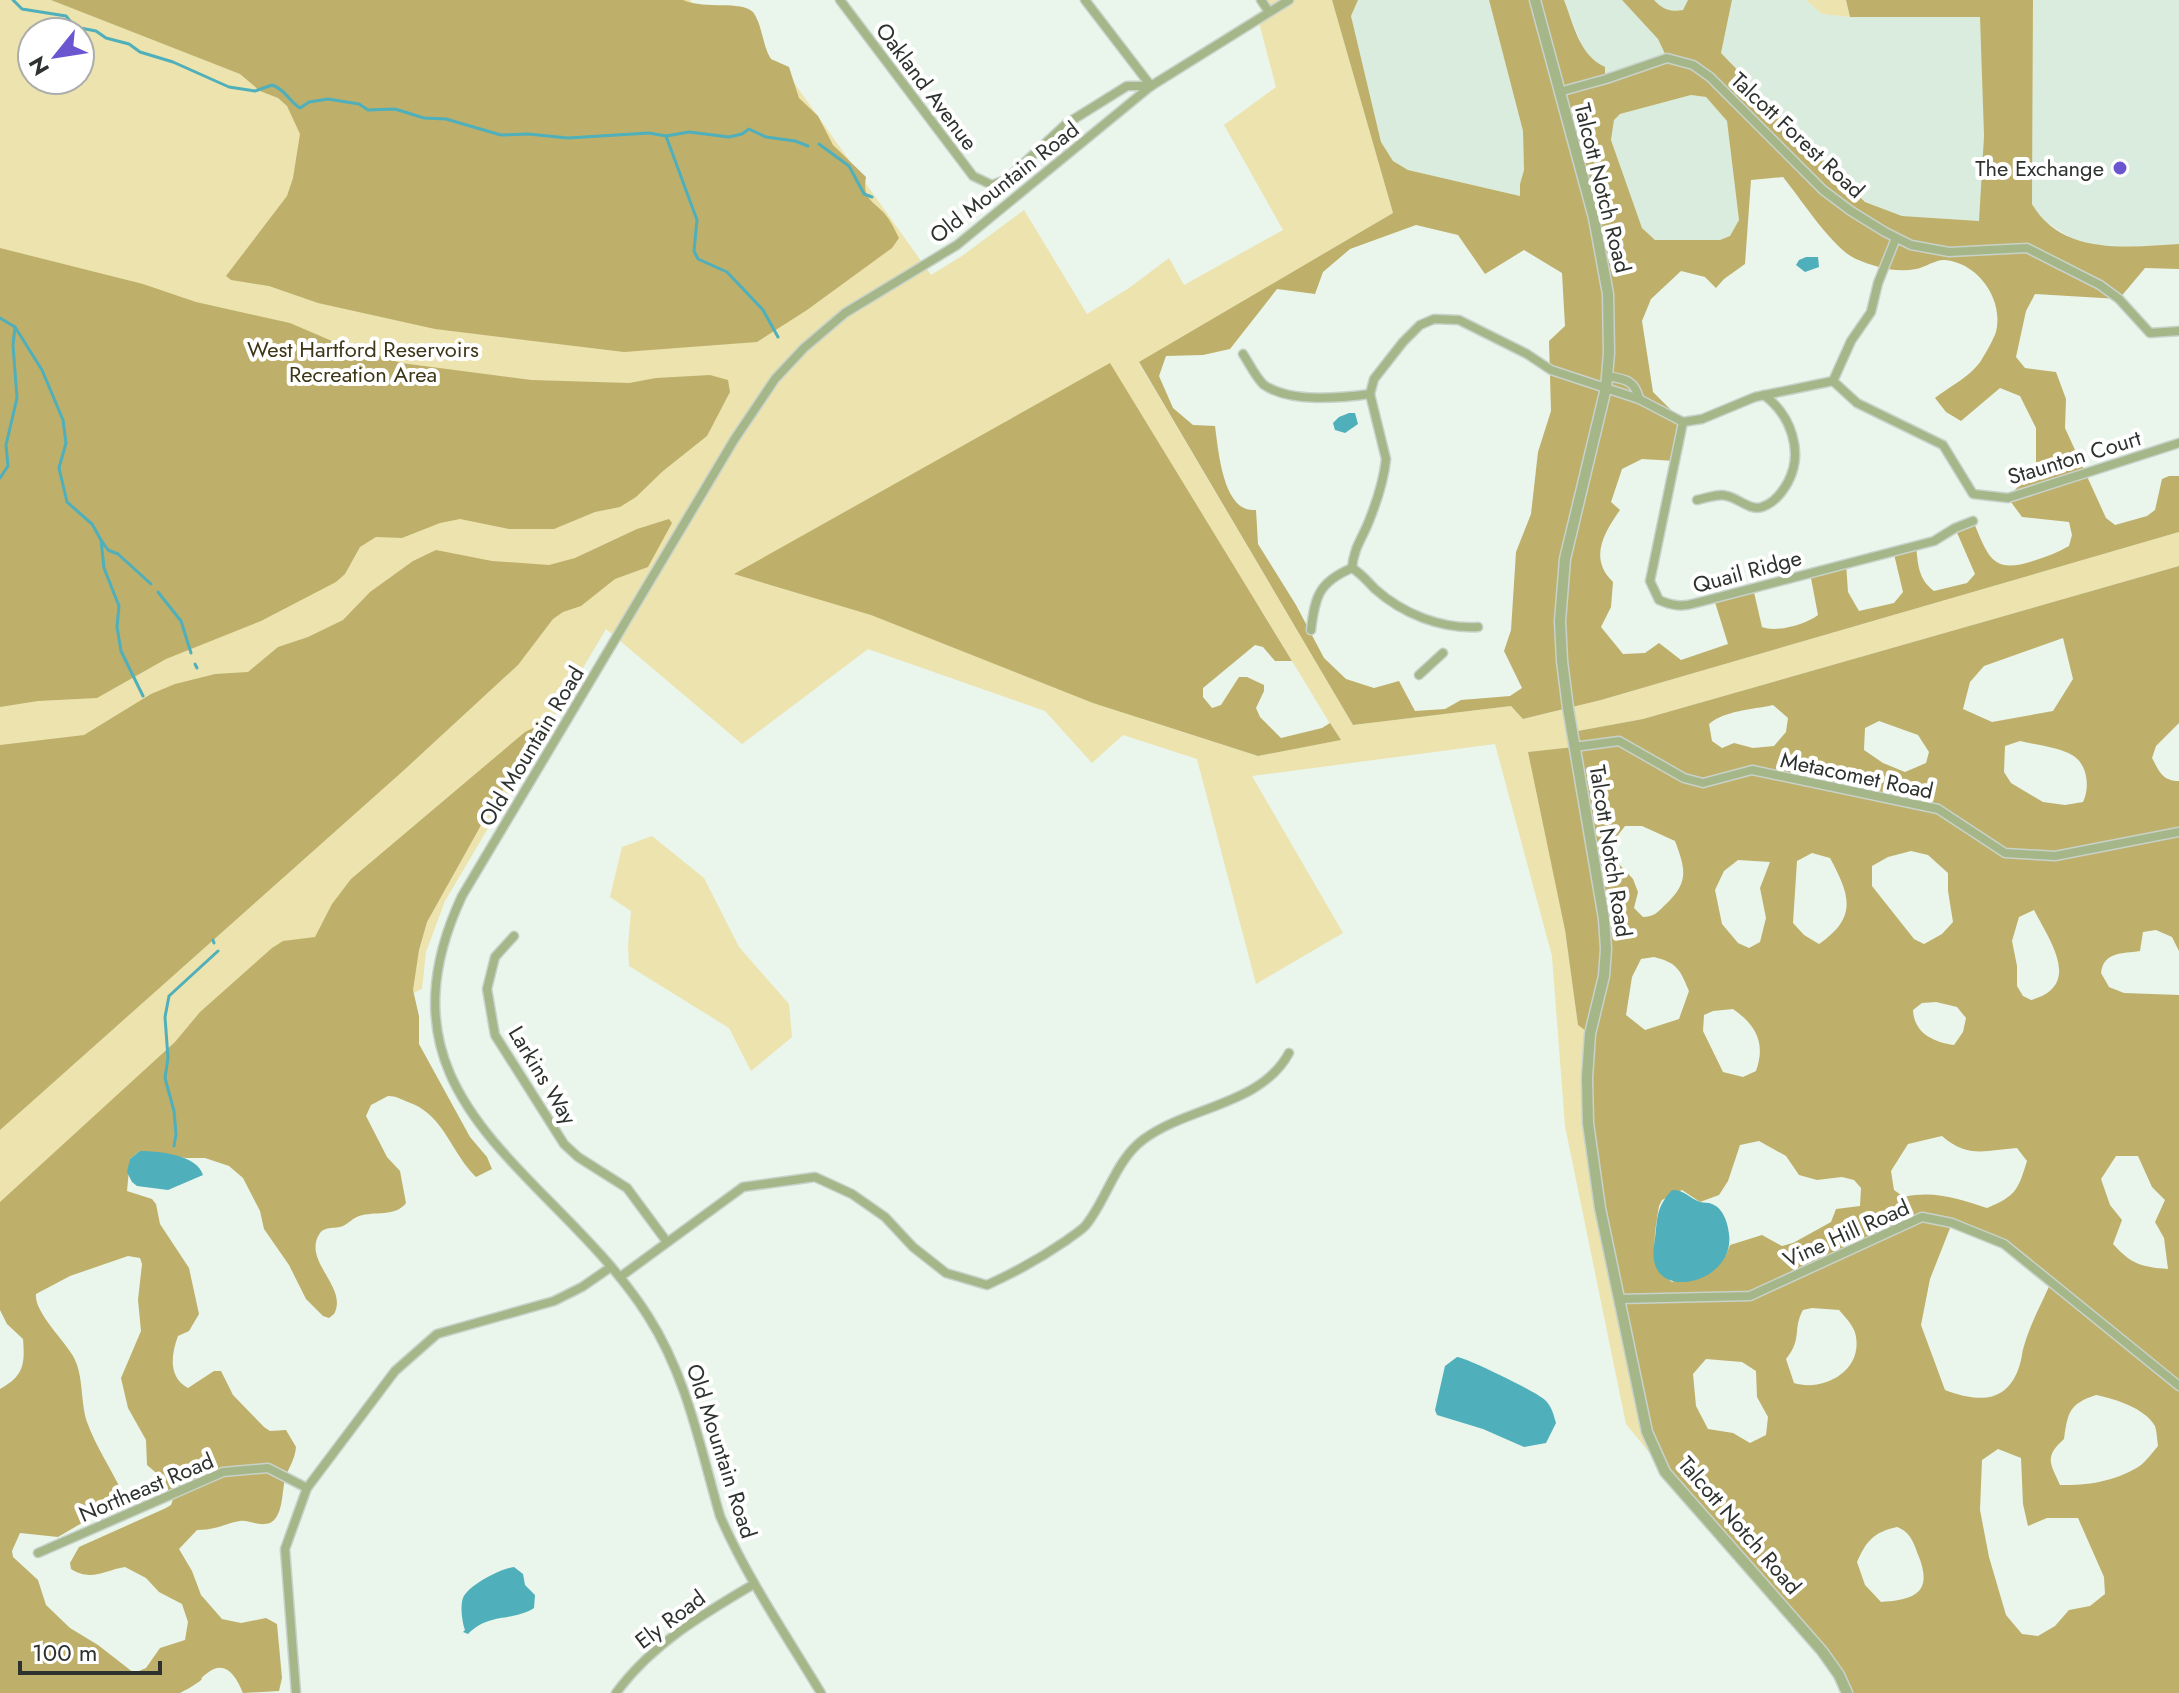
<svg xmlns="http://www.w3.org/2000/svg" width="2179" height="1693" font-family="Jost,sans-serif">
  <style>
    .built { fill: #daecde }
    .green { fill: #ece3af; fill-rule: evenodd }
    .forest { fill: #beb06b; fill-rule: evenodd }
    .water { fill: #4fafba }
    .lines { fill: none; stroke-linecap: round; stroke-linejoin: round }
    .stream { stroke: #4fafba; stroke-width: 3 }
    .minor-casing { stroke: #c8d2ca; stroke-width: 11 }
    .tertiary-casing { stroke: #c8d2ca; stroke-width: 13 }
    .minor { stroke: #a5b788; stroke-width: 8 }
    .tertiary { stroke: #a5b788; stroke-width: 10 }
    .poi-dot { fill: #6b56d0; stroke: #fff; stroke-width: 3 }
    .labels { text-anchor: middle; stroke-width: 8; stroke-linejoin: round; paint-order: stroke }
    .street-label { font-size: 22px; fill: #2e322f; stroke: #fff }
    .poi-label { font-size: 22px; fill: #2e322f; stroke: #fff; text-anchor: end }
    .park-label { font-size: 22px; fill: #3c3617; stroke: #fff }
  </style>
  <rect width="100%" height="100%" fill="#eaf5ec"/>
  <!-- built -->
  <g class="built">
    <path d="M1358,0H1489L1523,131L1524,170L1520,184V196L1408,170L1393,161L1381,142L1351,16Z"/>
    <path d="M1564,0H1622L1659,39L1667,58L1606,79L1583,49Z"/>
    <path d="M1654,0H1688L1683,10L1674,11L1665,10Z"/>
    <path d="M1732,0H1806L1822,14L1850,17H1981L1984,136L1980,221L1902,216L1866,202L1721,53Z"/>
    <path d="M2033,0H2179V244L2113,247L2076,241L2040,218L2032,204Z"/>
    <path d="M1691,95L1706,97L1727,121L1739,220L1730,236L1721,240H1655L1642,228L1611,140L1614,120L1620,114Z"/>
  </g>
  <!-- green -->
  <g class="green">
    <path d="M0,0H690L705,20L787,73L931,275L962,256L1024,210L1087,314L1129,288L1169,258L1184,285L1283,230L1224,125L1276,87L1258,19L1269,12L1266,0H1332L1393,213L1139,363L1353,725L1511,706L1524,719L1601,700L2179,532V566L1643,719L1572,732L1565,930L1578,1024L1590,1034L1665,1472L1626,1424L1565,1126L1552,956L1495,744L1252,776L1343,933L1256,984L1197,759L1123,735L1092,763L1045,711L868,649L742,744L606,629L445,901L426,952L422,989L149,1119L0,1211ZM32,32H80V80H32ZM1261,610L1340,740L1258,756L1142,719Z"/>
    <path d="M1806,0H1846L1850,17L1822,14Z"/>
    <path d="M652,836L704,878L739,947L789,1004L792,1037L751,1071L729,1028L629,966L628,946L631,911L610,897L622,847Z"/>
  </g>
  <!-- forest -->
  <g class="forest">
    <path d="M51,0H683C707,10 740,0 753,12C763,26 762,45 771,59L789,67L799,98L818,116L833,145L866,177C863,196 868,198 881,210C889,217 894,228 899,238L892,248L807,310L757,342L624,352L435,329L318,303L269,286L231,280L226,276L287,196L293,178L300,134L287,106L278,98L260,91L240,74Z"/>
    <path d="M1332,0H1358L1351,16L1381,142L1393,161L1408,170L1520,196V184L1524,170L1523,131L1489,0H1564C1574,25 1579,55 1605,67V79L1667,58L1658,39L1622,0H1654C1664,10 1669,12 1683,10L1688,0H1732L1721,53L1865,202L1902,216L1979,221L1984,136L1980,17H1850L1846,0H2033L2032,204C2062,256 2128,247 2179,244V269L2145,268L2119,299L2035,294L2026,311L2016,357L2025,368L2056,372L2066,399L2065,428L2106,518L2115,525L2147,516L2155,510L2162,479L2169,476H2179V532L1601,700L1523,719L1511,706L1353,725L1139,362L1393,213ZM1691,95L1706,97L1727,121L1739,220L1730,236L1720,240H1655L1642,228L1611,140L1614,120L1620,114ZM1783,177C1801,199 1833,249 1856,259C1875,267 1896,273 1916,269C1926,267 1936,259 1945,260C1978,263 2004,299 1996,332C1993,340 1987,351 1982,359C1973,375 1949,387 1935,398L1946,412L1961,421L2000,388L2020,396L2036,428V466L2008,498L2022,517L2069,522L2072,535L2069,546C2057,553 2045,557 2033,561C1991,575 1988,555 1973,521L1955,528L1975,574L1967,583L1934,591C1918,579 1918,564 1916,545L1893,550L1903,592L1894,603L1859,611L1848,592L1846,563L1810,573L1818,615C1806,624 1777,633 1762,627L1753,588L1714,599L1728,644L1681,660L1659,643L1645,653L1623,654L1601,627L1611,607L1613,582C1589,559 1603,534 1620,510L1611,502L1622,469L1642,459L1675,461L1683,422L1653,392L1642,321L1651,299L1681,271L1705,277L1716,288L1724,279L1745,264L1751,180ZM1416,225L1458,235L1485,274L1524,250L1562,273L1565,326L1549,341L1551,411L1538,452L1531,514L1516,552L1511,630L1504,651L1522,688L1510,696L1461,700L1445,709L1415,711L1399,681L1374,688L1346,679L1324,658L1296,605L1258,544L1256,510C1252,510 1248,510 1244,508C1222,498 1218,448 1215,426L1193,425L1173,408L1159,376L1166,356L1203,355L1230,349L1277,289L1315,294L1323,272L1350,249Z"/>
    <path d="M0,248L143,284L196,302L290,323L332,341L401,363L532,380L629,383L656,378L710,375L728,380L730,392L707,436L663,471L636,497L620,507L595,512L554,529H509L460,519L440,523L402,538L376,537L360,547L345,574L336,582L261,621L166,659L97,698L38,701L0,707Z"/>
    <path d="M1110,363L1292,661H1275L1263,647L1255,645L1203,688V697L1212,708L1221,705L1239,677H1247L1264,685V691L1256,708L1260,717L1281,738L1322,728L1330,723L1341,740L1258,756L1093,703L871,615L734,574Z"/>
    <path d="M669,519L672,523L648,567L615,579L581,606L563,612L553,619L518,665L403,771L0,1130V745L84,735L151,694L175,684L215,674L248,672L278,647L308,637L343,620L370,592L413,561L436,550L492,561L549,565L575,558L637,529Z"/>
    <path d="M2179,566V723L2156,746L2152,758C2159,771 2162,781 2179,781V951L2172,937L2156,930L2143,932L2140,951C2122,954 2104,951 2101,973L2109,987L2124,993L2179,995V1693H1847L1839,1675L1655,1454L1593,1165L1590,1034L1578,1025L1565,930L1528,752L1574,747L1572,732L1643,719ZM2063,638L2073,679L2053,711L1992,722L1963,709L1970,682L1984,666ZM1773,705L1788,718L1786,732L1774,746L1753,748L1734,743L1722,748L1712,741L1709,724C1726,710 1751,710 1773,705ZM1879,721L1918,735L1929,752L1926,763L1905,772L1883,763L1864,750L1865,728ZM2020,741C2036,745 2058,747 2072,755C2088,764 2090,788 2083,802L2065,805L2043,802L2011,783L2004,772L2005,746ZM1625,826H1642L1675,841C1686,870 1689,883 1665,905C1658,912 1654,917 1643,917L1634,908L1638,892L1633,879L1616,861L1615,839ZM1911,851L1928,855L1948,873V891L1953,922L1942,934L1924,944L1914,939L1872,886V866L1888,857ZM1812,853L1830,858C1850,895 1858,917 1819,944L1804,935L1793,923L1797,861ZM1738,860L1770,862L1760,888L1766,918L1760,942L1749,948L1738,943L1722,924L1715,890L1724,871ZM2034,910C2050,941 2083,986 2031,1000L2023,996L2017,986V966L2012,941L2019,917ZM1654,957C1678,963 1680,970 1689,991L1679,1019L1645,1030L1626,1015L1632,977L1641,959ZM1936,1002L1957,1007L1966,1018L1963,1032L1954,1045C1933,1042 1914,1033 1913,1010L1922,1003ZM1733,1009C1756,1025 1766,1043 1756,1071L1743,1077L1723,1072L1703,1031L1704,1015L1713,1011ZM1942,1136C1968,1159 1986,1150 2017,1148L2027,1161C2018,1190 2016,1196 1987,1208C1959,1199 1934,1190 1904,1197L1894,1190L1891,1171L1908,1144ZM1759,1141L1786,1156L1799,1175L1817,1180L1842,1177L1854,1180L1861,1188L1860,1206L1836,1209L1831,1222L1793,1243L1782,1246L1762,1235L1730,1245L1726,1255L1672,1282C1647,1264 1655,1232 1659,1206L1662,1200L1682,1190L1700,1202L1719,1195L1728,1181L1740,1145ZM2116,1156H2138L2152,1187L2165,1200L2155,1222L2164,1238L2168,1269C2141,1267 2131,1264 2113,1244L2122,1220L2110,1205L2101,1179ZM1952,1223L2004,1244L2051,1282C2042,1303 2030,1324 2024,1346C2022,1351 2022,1358 2020,1364C2008,1405 1977,1402 1945,1390L1921,1325L1930,1279ZM1812,1308L1839,1310C1846,1318 1855,1327 1856,1337C1862,1372 1822,1392 1794,1383L1786,1359C1803,1338 1792,1330 1803,1310ZM1706,1359L1742,1362L1756,1371L1757,1397L1768,1417L1766,1435L1750,1443L1733,1433L1708,1429L1696,1406L1693,1374ZM2096,1395C2115,1399 2145,1408 2155,1426C2157,1432 2157,1440 2158,1446C2153,1452 2147,1460 2141,1465C2118,1481 2086,1486 2060,1485C2050,1463 2044,1457 2064,1439C2068,1412 2069,1404 2096,1395ZM1998,1449L2021,1458L2023,1504L2028,1526L2047,1518H2078L2104,1577L2105,1594L2090,1606L2069,1610L2055,1626L2038,1636L2022,1634L2006,1615L1989,1557L1980,1510L1982,1460ZM1897,1527C1911,1532 1914,1544 1919,1557C1933,1593 1914,1600 1881,1602L1865,1585L1857,1562C1866,1541 1874,1532 1897,1527Z"/>
    <path d="M533,728L536,734L534,740L480,827L427,922L419,950L413,990L419,1016V1044L470,1137L487,1157L492,1169L476,1177C452,1154 445,1118 413,1104C404,1101 398,1096 388,1096L371,1105L366,1116L387,1157L400,1171L406,1203C396,1217 374,1211 359,1216C353,1218 349,1223 343,1226C335,1229 325,1226 320,1233C301,1261 349,1287 334,1314L329,1318L323,1316L306,1299L289,1265L264,1229L260,1211L243,1178L229,1166L205,1158H186L140,1151L130,1159L127,1191L152,1199L156,1204L160,1224L189,1268L199,1314L189,1331L178,1336C171,1355 168,1377 188,1388L214,1371H221L233,1395L264,1427L270,1431L286,1430L296,1447C295,1459 290,1465 286,1476C281,1488 285,1523 265,1524C256,1525 248,1520 240,1521C223,1524 217,1530 197,1530L179,1549L192,1571L201,1595L222,1619L241,1623L266,1618L277,1624L282,1678L279,1691L243,1693C236,1676 225,1658 206,1674C196,1682 207,1676 197,1683C192,1687 185,1690 180,1693H0V1389C24,1376 25,1364 23,1339L7,1324L0,1310V1202L175,1042L200,1012L272,948L283,941L315,937L332,904L351,879L525,732ZM128,1256L140,1258L142,1264L138,1300L141,1331L121,1378L128,1408L146,1440L147,1465L161,1477L173,1499L171,1505L166,1508L79,1547L70,1563L71,1569C91,1582 105,1570 125,1567L146,1578L159,1592L182,1604L188,1622L185,1640L160,1648L146,1668L134,1673L98,1645L70,1628L46,1605L38,1580L13,1557L12,1551L20,1533L58,1537L121,1500L123,1494C112,1470 96,1447 87,1422C80,1401 84,1375 73,1356C64,1340 34,1312 36,1294L70,1276Z"/>
  </g>
  <!-- water -->
  <g class="water">
    <path d="M1806,257H1818L1819,267L1805,272L1796,265L1799,260Z"/>
    <path d="M1349,413H1355L1358,424L1345,433L1335,430L1333,423L1339,417Z"/>
    <path d="M140,1151C159,1151 197,1155 203,1175L168,1190L137,1186L132,1182L127,1172L130,1159Z"/>
    <path d="M1672,1190C1685,1190 1689,1198 1700,1202C1704,1203 1708,1202 1712,1204C1723,1208 1728,1223 1729,1234C1736,1285 1645,1305 1654,1246C1658,1222 1654,1209 1672,1190Z"/>
    <path d="M1457,1357C1467,1358 1537,1392 1545,1400C1552,1407 1553,1413 1556,1423L1546,1443L1524,1447L1483,1429L1437,1415L1435,1410L1445,1366Z"/>
    <path d="M514,1567L523,1574L525,1585L535,1595L534,1608C512,1622 489,1612 468,1634L463,1632L465,1630C462,1622 460,1606 463,1598C468,1585 502,1568 514,1567Z"/>
  </g>
  <g class="lines">
    <!-- stream -->
    <g class="stream">
      <path d="M13,0L22,9L66,16L75,27L96,31L106,38L129,44L140,52L173,62L229,87L255,91L272,85C286,90 288,100 300,108L309,102L328,99L359,104L368,110L395,109L424,118L446,119L501,135L528,134L568,138L649,133L666,136L689,132L729,137L742,134L749,129L766,137L795,141L808,146"/>
      <path d="M666,136L697,220L694,251L698,259L727,272L763,310L778,337"/>
      <path d="M819,144L849,166L864,194L872,197"/>
      <path d="M0,318L15,327L13,345L17,398L6,445L8,466L0,478"/>
      <path d="M15,327L42,370L63,420L66,443L59,468L67,502L92,524L101,540L104,568L119,606L117,627L121,651L143,696"/>
      <path d="M101,540L108,550L118,554L151,584"/>
      <path d="M158,592L181,621L191,653"/>
      <path d="M195,664L197,668"/>
      <path d="M213,940L214,943"/>
      <path d="M174,1146L176,1134L174,1111L165,1078L168,1058L165,1017L169,996L218,951"/>
    </g>
    <defs>
      <g id="minor">
        <path d="M840,0L973,176L992,185L1007,179L1066,124L1127,86H1151"/>
        <path d="M1085,0L1151,86"/>
        <path d="M1261,0L1269,12"/>
        <path d="M1559,92L1606,79L1667,58L1693,65L1710,77L1823,190L1851,211L1885,232L1911,245L1949,252L2027,248L2100,285L2119,299L2150,333L2179,331"/>
        <path d="M1243,354C1249,363 1256,378 1264,385C1291,403 1340,398 1370,394"/>
        <path d="M1607,376C1625,379 1635,380 1639,399"/>
        <path d="M1833,381L1857,403L1943,445L1973,494L2008,498L2179,443"/>
        <path d="M1833,381L1851,341L1871,312L1878,283L1896,238"/>
        <path d="M1683,422L1650,581L1659,600C1673,606 1682,607 1696,603L1934,541L1955,528L1973,521"/>
        <path d="M1697,500C1707,498 1718,493 1727,496C1738,498 1750,511 1762,507C1774,503 1782,493 1788,482C1804,452 1791,415 1764,395"/>
        <path d="M1352,568C1354,547 1362,539 1369,521C1377,501 1384,480 1386,459L1370,394L1374,379L1403,342L1420,325L1434,319L1459,320L1527,354L1551,370L1639,399L1683,422L1702,419L1755,397L1833,381"/>
        <path d="M1352,568C1362,574 1367,581 1375,589C1403,614 1441,629 1478,627"/>
        <path d="M1311,630C1315,596 1319,582 1352,568"/>
        <path d="M1419,675L1443,653"/>
        <path d="M1574,747L1619,741L1684,778L1703,783L1752,770L1938,809L2005,853L2055,856L2179,832"/>
        <path d="M514,936L495,957L487,989L495,1035L564,1144L578,1157L627,1188L667,1242"/>
        <path d="M620,1277L743,1187L815,1177L852,1194L885,1217L913,1247L946,1273L987,1285C1016,1272 1041,1258 1067,1240C1073,1235 1081,1231 1086,1225C1107,1199 1116,1159 1144,1139C1189,1106 1261,1105 1289,1053"/>
        <path d="M1620,1299L1750,1296L1922,1217L1952,1223L2004,1244L2179,1386"/>
        <path d="M38,1553L223,1472L268,1468L307,1488L395,1371L437,1334L554,1301L582,1287L611,1267"/>
        <path d="M296,1693L285,1549L307,1488"/>
        <path d="M616,1693C652,1644 703,1614 754,1584"/>
        <path d="M821,1693C786,1635 747,1578 720,1516C700,1447 687,1377 648,1316C555,1170 365,1104 462,896L734,440L775,379L804,348L845,313L957,245L1151,86L1289,0"/>
      </g>
      <path id="tertiary" d="M1535,0L1594,218L1608,294L1609,353L1606,388L1565,559L1560,621L1562,661L1568,708L1604,919L1606,949L1604,976L1590,1034L1587,1078L1588,1123L1600,1208L1647,1432L1665,1472L1822,1651L1839,1675L1847,1693"/>
    </defs>
    <!-- minor casing -->
    <use href="#minor" class="minor-casing"/>
    <!-- tertiary casing -->
    <use href="#tertiary" class="tertiary-casing"/>
    <!-- minor -->
    <use href="#minor" class="minor"/>
    <!-- tertiary -->
    <use href="#tertiary" class="tertiary"/>
  </g>
  <!-- markers -->
  <circle class="poi-dot" cx="2120" cy="168" r="8"/>
  <g class="labels">
    <!-- street labels -->
    <g class="street-label">
      <text transform="translate(927 86) rotate(53)" y="8">Oakland Avenue</text>
      <text transform="translate(1798 135) rotate(43)" y="8">Talcott Forest Road</text>
      <text transform="translate(1004 182) rotate(-38)" y="8">Old Mountain Road</text>
      <text transform="translate(1603 188) rotate(76)" y="8">Talcott Notch Road</text>
      <text transform="translate(2074 457) rotate(-17)" y="8">Staunton Court</text>
      <text transform="translate(1747 571) rotate(-15)" y="8">Quail Ridge</text>
      <text transform="translate(531 746) rotate(-59)" y="8">Old Mountain Road</text>
      <text transform="translate(1857 775) rotate(12)" y="8">Metacomet Road</text>
      <text transform="translate(1611 851) rotate(81)" y="8">Talcott Notch Road</text>
      <text transform="translate(543 1075) rotate(59)" y="8">Larkins Way</text>
      <text transform="translate(1846 1233) rotate(-24)" y="8">Vine Hill Road</text>
      <text transform="translate(722 1451) rotate(72)" y="8">Old Mountain Road</text>
      <text transform="translate(146 1487) rotate(-23)" y="8">Northeast Road</text>
      <text transform="translate(1740 1525) rotate(49)" y="8">Talcott Notch Road</text>
      <text transform="translate(670 1619) rotate(-37)" y="8">Ely Road</text>
    </g>
    <!-- poi labels -->
    <g class="poi-label">
      <text x="2104" y="176">The Exchange</text>
    </g>
    <!-- park labels -->
    <g class="park-label">
      <text x="363" y="357">West Hartford Reservoirs<tspan x="363" dy="25">Recreation Area</tspan></text>
    </g>
  </g>
  <!-- north arrow -->
  <g transform="translate(56 56) rotate(240)"><circle r="38" fill="#ffffff" stroke="#abadac" stroke-width="2"/>
  <path d="M0-6L14 30L0 20L-14 30Z" fill="#6b56d0"/>
  <text y="-12" font-size="22" font-weight="bold" text-anchor="middle" fill="#2e322f">N</text>
  </g>
  <!-- scale -->
  <path d="M20 1661v12h140v-12" fill="none" stroke="#2e322f" stroke-width="4"/>
  <text x="32" y="1661" font-size="24" fill="#2e322f" stroke="#ffffff" stroke-width="6" paint-order="stroke">100 m</text>
</svg>
